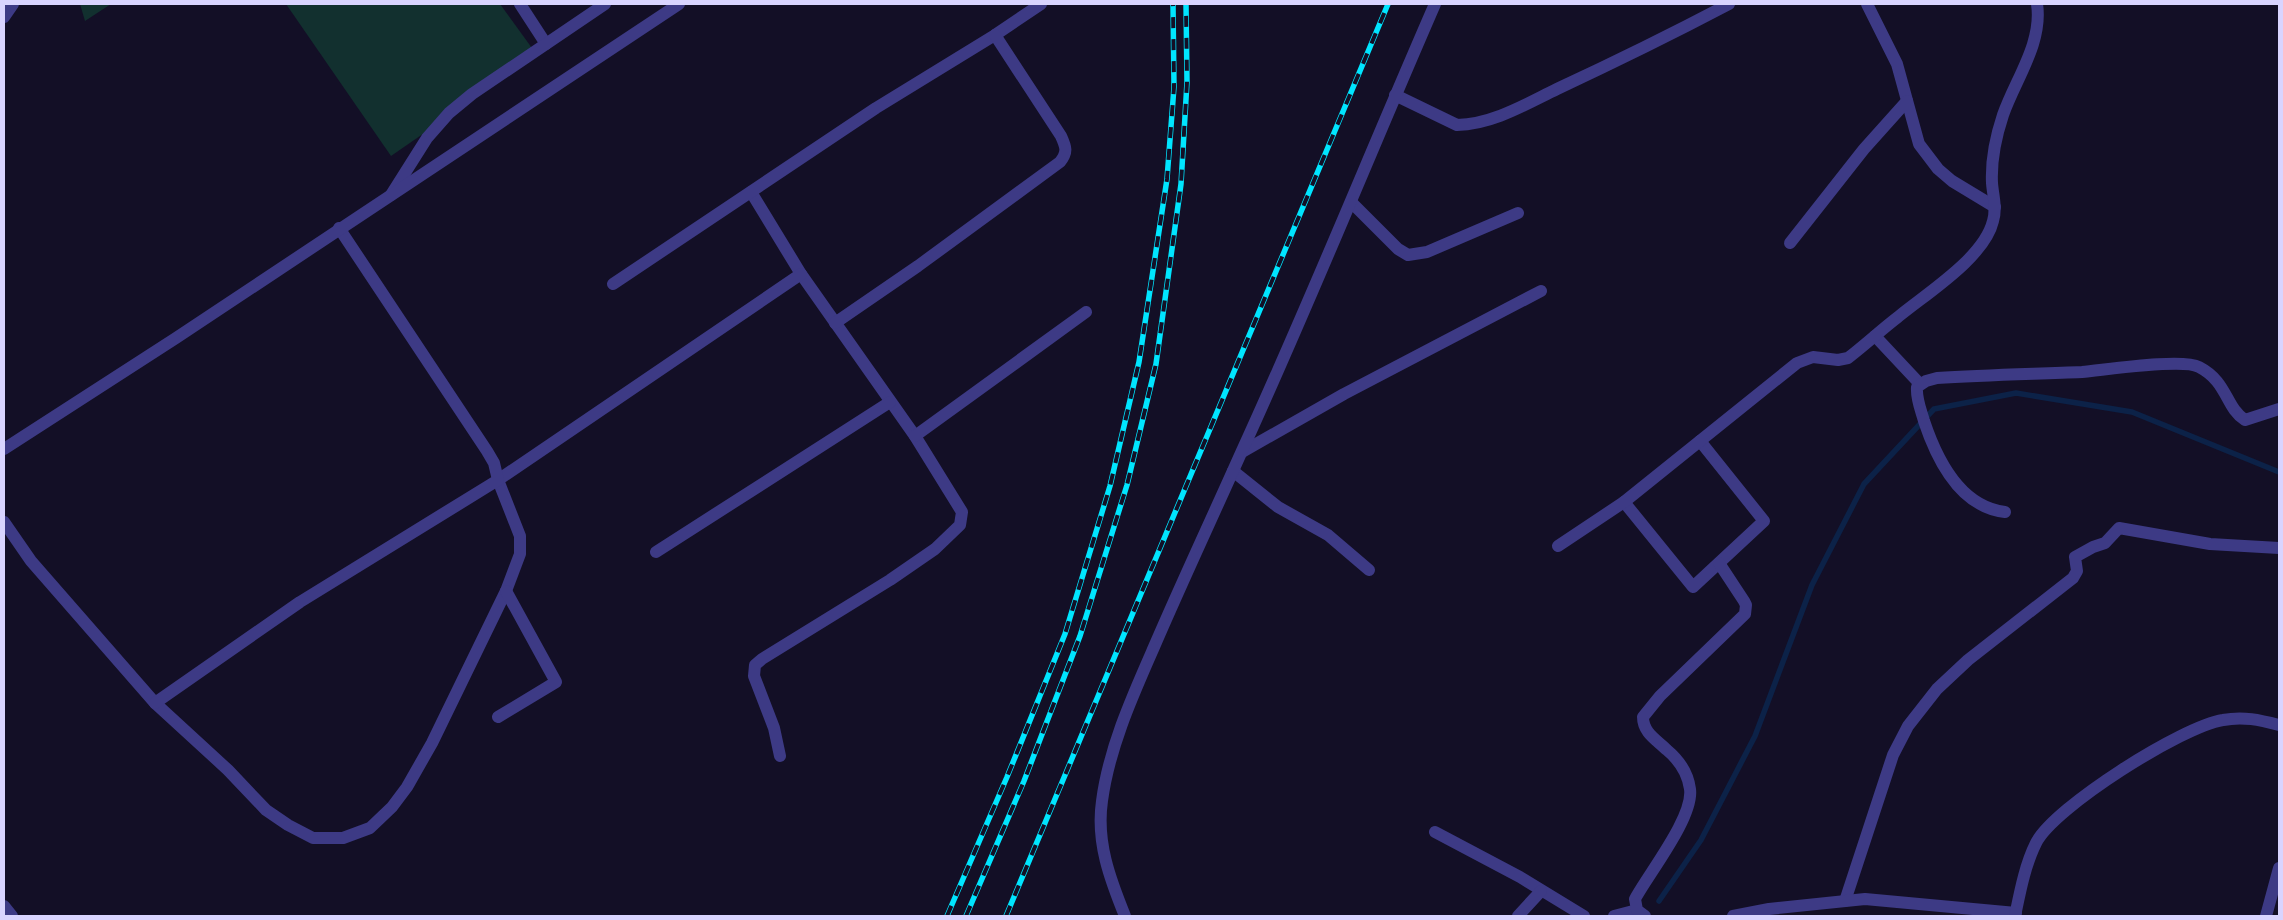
<svg xmlns="http://www.w3.org/2000/svg" width="2283" height="920" font-family="'Varela Round',sans-serif">
  <style>
    .green { fill: #12302f }
    .lines { fill: none; stroke-linecap: round; stroke-linejoin: round }
    .stream { stroke: #0c2248; stroke-width: 5.5 }
    .minor { stroke: #3d3a85; stroke-width: 12 }
    .tertiary { stroke: #3d3a85; stroke-width: 12 }
    .rail-casing { stroke: #00e5ff; stroke-width: 5.5 }
    .rail { stroke: #130f26; stroke-width: 4; stroke-dasharray: 11; stroke-linecap: butt }
  </style>
  <rect width="100%" height="100%" fill="#130f26"/>
  <!-- green -->
  <g class="green">
    <path d="M80,4H111L85,21Z"/>
    <path d="M286,4H500L537,55L391,156Z"/>
  </g>
  <g class="lines">
    <!-- stream -->
    <path class="stream" d="M1659,901L1701,840L1755,736L1812,585L1864,484L1934,409L2016,393L2132,412L2279,472"/>
    <!-- minor -->
    <g class="minor">
      <path d="M520,4L546,44"/>
      <path d="M1867,4L1897,64L1919,144L1938,169L1952,181L1995,207"/>
      <path d="M4,17L13,4"/>
      <path d="M1395,95L1457,125C1493,124 1526,104 1557,89C1615,62 1672,34 1729,4"/>
      <path d="M751,192L801,274L915,436L962,512L960,525L935,549L890,580L762,659L755,665L754,676L774,728L780,756"/>
      <path d="M391,195L427,138L449,113L472,94L605,4"/>
      <path d="M1351,202L1398,249L1408,255L1427,252L1518,213"/>
      <path d="M1790,243L1864,149L1907,101"/>
      <path d="M613,284L876,108L995,35L1041,4"/>
      <path d="M835,323L918,266L1060,162C1068,152 1066,147 1061,136L995,35"/>
      <path d="M1875,336L1920,384"/>
      <path d="M915,436L1086,312"/>
      <path d="M1242,452L1344,394L1541,291"/>
      <path d="M1233,471L1278,507L1328,535L1369,570"/>
      <path d="M1624,502L1693,587L1764,521L1700,441"/>
      <path d="M2005,512C1960,507 1937,460 1924,421C1921,410 1916,399 1917,387L1926,381L1937,378C1985,375 2034,374 2082,372C2105,370 2182,358 2199,367C2228,382 2225,407 2245,420L2279,409"/>
      <path d="M4,522L31,561L155,703L228,770L266,810L288,825L313,838H343L370,828L392,807L407,787L432,743L506,591L520,554V536L498,480L801,274"/>
      <path d="M1558,546L1624,502L1797,363L1813,357L1838,360L1848,358C1865,345 1881,330 1898,317C1927,293 1984,258 1993,221C1997,208 1993,196 1992,183C1991,162 1996,136 2003,115C2015,80 2043,43 2037,4"/>
      <path d="M656,552L890,402"/>
      <path d="M155,703L300,602L498,480L494,463L487,451L339,228"/>
      <path d="M498,717L556,682L506,591"/>
      <path d="M1435,832L1520,877L1584,916"/>
      <path d="M1845,901L1893,755L1908,726L1937,689L1968,660L2073,578L2077,571L2075,557L2093,547L2105,543L2119,528L2210,544L2279,548"/>
      <path d="M4,906L12,916"/>
      <path d="M1125,916C1110,879 1096,842 1102,801C1109,748 1132,697 1154,647C1182,582 1212,518 1241,453C1309,305 1370,153 1435,4"/>
      <path d="M1518,916L1541,891"/>
      <path d="M1614,916L1637,910"/>
      <path d="M1645,916L1637,910L1635,899C1649,873 1694,817 1690,789C1688,774 1679,760 1667,750C1657,740 1643,733 1643,717L1660,696L1745,614L1746,605L1744,601L1719,563"/>
      <path d="M1733,916L1769,909L1865,899L2016,913"/>
      <path d="M2015,916C2020,892 2025,865 2036,843C2054,807 2183,726 2223,720C2243,716 2260,720 2279,725"/>
      <path d="M2266,916L2279,868"/>
    </g>
    <!-- tertiary -->
    <path class="tertiary" d="M4,449L176,338L679,4"/>
    <defs>
      <g id="rail">
        <path d="M947,916L1007,777L1065,634L1110,486L1139,362L1167,179L1174,87L1173,4"/>
        <path d="M966,916L1024,781L1080,636L1127,485L1156,364L1181,184L1187,82L1186,4"/>
        <path d="M1006,916L1388,4"/>
      </g>
    </defs>
    <!-- rail casing -->
    <use href="#rail" class="rail-casing"/>
    <!-- rail -->
    <use href="#rail" class="rail"/>
  </g>
  <!-- border -->
  <rect width="2283" height="920" fill="none" stroke="#d9d4ff" stroke-width="10"/>
</svg>
